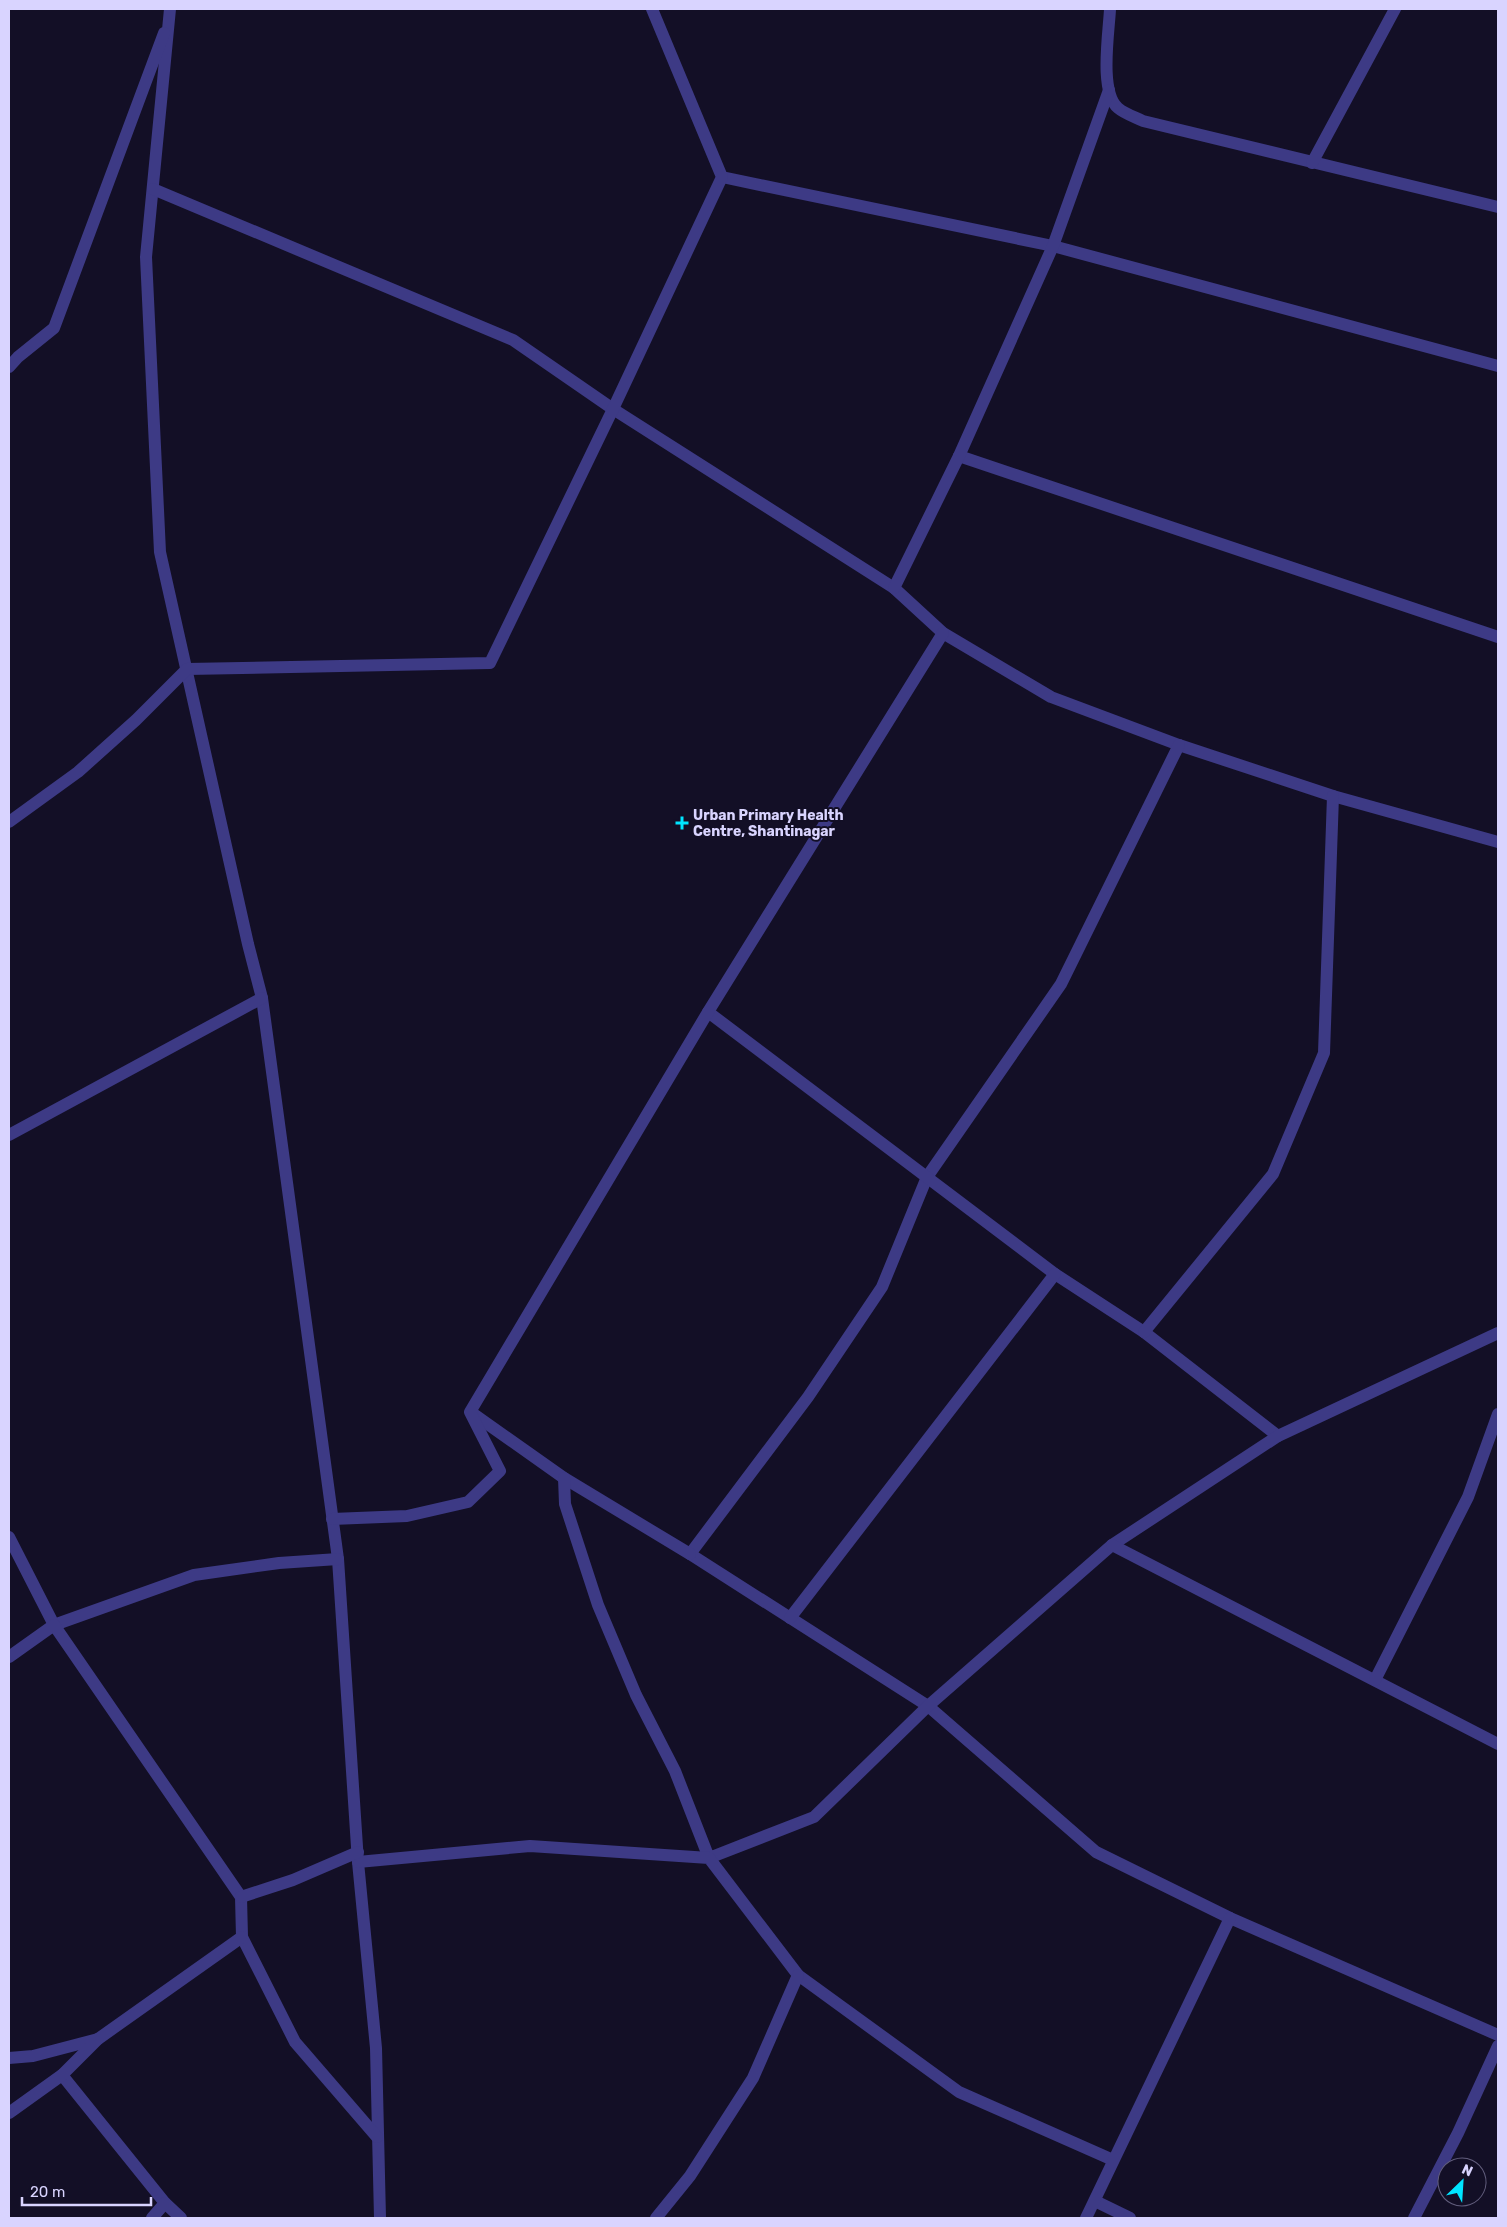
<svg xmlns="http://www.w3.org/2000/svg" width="1507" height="2227" font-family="Rubik,sans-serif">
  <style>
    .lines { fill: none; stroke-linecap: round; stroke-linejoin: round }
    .minor { stroke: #3d3a85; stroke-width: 12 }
    .poi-dot { fill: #00e5ff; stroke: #130f26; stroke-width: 2 }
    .labels { text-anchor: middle; stroke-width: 4; stroke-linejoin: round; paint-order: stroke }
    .poi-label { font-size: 14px; font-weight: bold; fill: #d9d4ff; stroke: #130f26; text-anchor: start }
  </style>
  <rect width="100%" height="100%" fill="#130f26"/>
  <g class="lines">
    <!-- minor -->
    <g class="minor">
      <path d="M170,9L146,257L160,552L248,944L262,998L338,1559L358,1862L376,2048L380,2218"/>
      <path d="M1110,9C1109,32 1099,92 1118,108C1125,114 1135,117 1143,121L1498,207"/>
      <path d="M1312,163L1395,9"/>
      <path d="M722,177L1053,246L1498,366"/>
      <path d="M153,189L513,340L613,409L894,588L943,633L1051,697L1179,745L1333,796L1498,842"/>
      <path d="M9,367L18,357L54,328L164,33"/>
      <path d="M959,456L1498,637"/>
      <path d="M894,588L959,456L1053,246L1109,90"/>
      <path d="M1179,745L1061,984L927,1177L882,1287L808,1397L690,1554L928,1706L1096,1852L1230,1918L1498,2035"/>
      <path d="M9,822L78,772L136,720L187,669L490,663L613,409L722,177L652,9"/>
      <path d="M708,1012L1055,1274L1144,1332L1278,1436"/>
      <path d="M9,1135L262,998"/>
      <path d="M1144,1332L1273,1174L1324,1053L1333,796"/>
      <path d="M472,1413L564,1478L690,1554"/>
      <path d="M564,1478L565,1504L598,1605L636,1695L675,1771L709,1858L814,1817L928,1706L1112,1545L1278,1436L1498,1333"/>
      <path d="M332,1519L407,1516L468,1502L500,1471L470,1412L708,1012L943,633"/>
      <path d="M9,1537L54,1625L194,1575L279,1563L338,1559"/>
      <path d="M1112,1545L1498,1744"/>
      <path d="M790,1618L1055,1274"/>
      <path d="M9,1657L54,1625L241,1897L242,1937L295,2042L377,2137"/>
      <path d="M1375,1680L1468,1497L1498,1414"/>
      <path d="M358,1862L530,1846L709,1858L798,1975L959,2092L1113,2160"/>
      <path d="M241,1897L293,1880L358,1852"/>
      <path d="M9,2058L33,2056L98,2039"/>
      <path d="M62,2075L165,2203L181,2218"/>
      <path d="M9,2113L62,2075L98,2039L242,1937"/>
      <path d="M1095,2201L1130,2218"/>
      <path d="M152,2218L165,2203"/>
      <path d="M656,2218L690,2176L753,2078L798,1975"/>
      <path d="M1086,2218L1230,1918"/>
      <path d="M1414,2218L1458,2133L1498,2046"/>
    </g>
  </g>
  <!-- markers -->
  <path class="poi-dot" d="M679.5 815.5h5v5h5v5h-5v5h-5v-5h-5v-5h5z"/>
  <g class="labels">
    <!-- poi labels -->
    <g class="poi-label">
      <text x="693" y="820">Urban Primary Health<tspan x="693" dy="16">Centre, Shantinagar</tspan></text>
    </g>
  </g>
  <!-- border -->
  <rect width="1507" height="2227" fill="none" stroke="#d9d4ff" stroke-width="20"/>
  <!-- north arrow -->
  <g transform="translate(1462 2182) rotate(25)"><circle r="24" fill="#130f26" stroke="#625e7d"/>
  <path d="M0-4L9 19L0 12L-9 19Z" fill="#00e5ff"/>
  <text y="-8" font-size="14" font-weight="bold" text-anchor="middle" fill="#d9d4ff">N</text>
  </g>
  <!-- scale -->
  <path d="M22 2197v8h129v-8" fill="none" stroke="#d9d4ff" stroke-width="2.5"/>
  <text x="30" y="2197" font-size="15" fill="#d9d4ff" stroke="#130f26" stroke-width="4" paint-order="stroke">20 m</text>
</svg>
